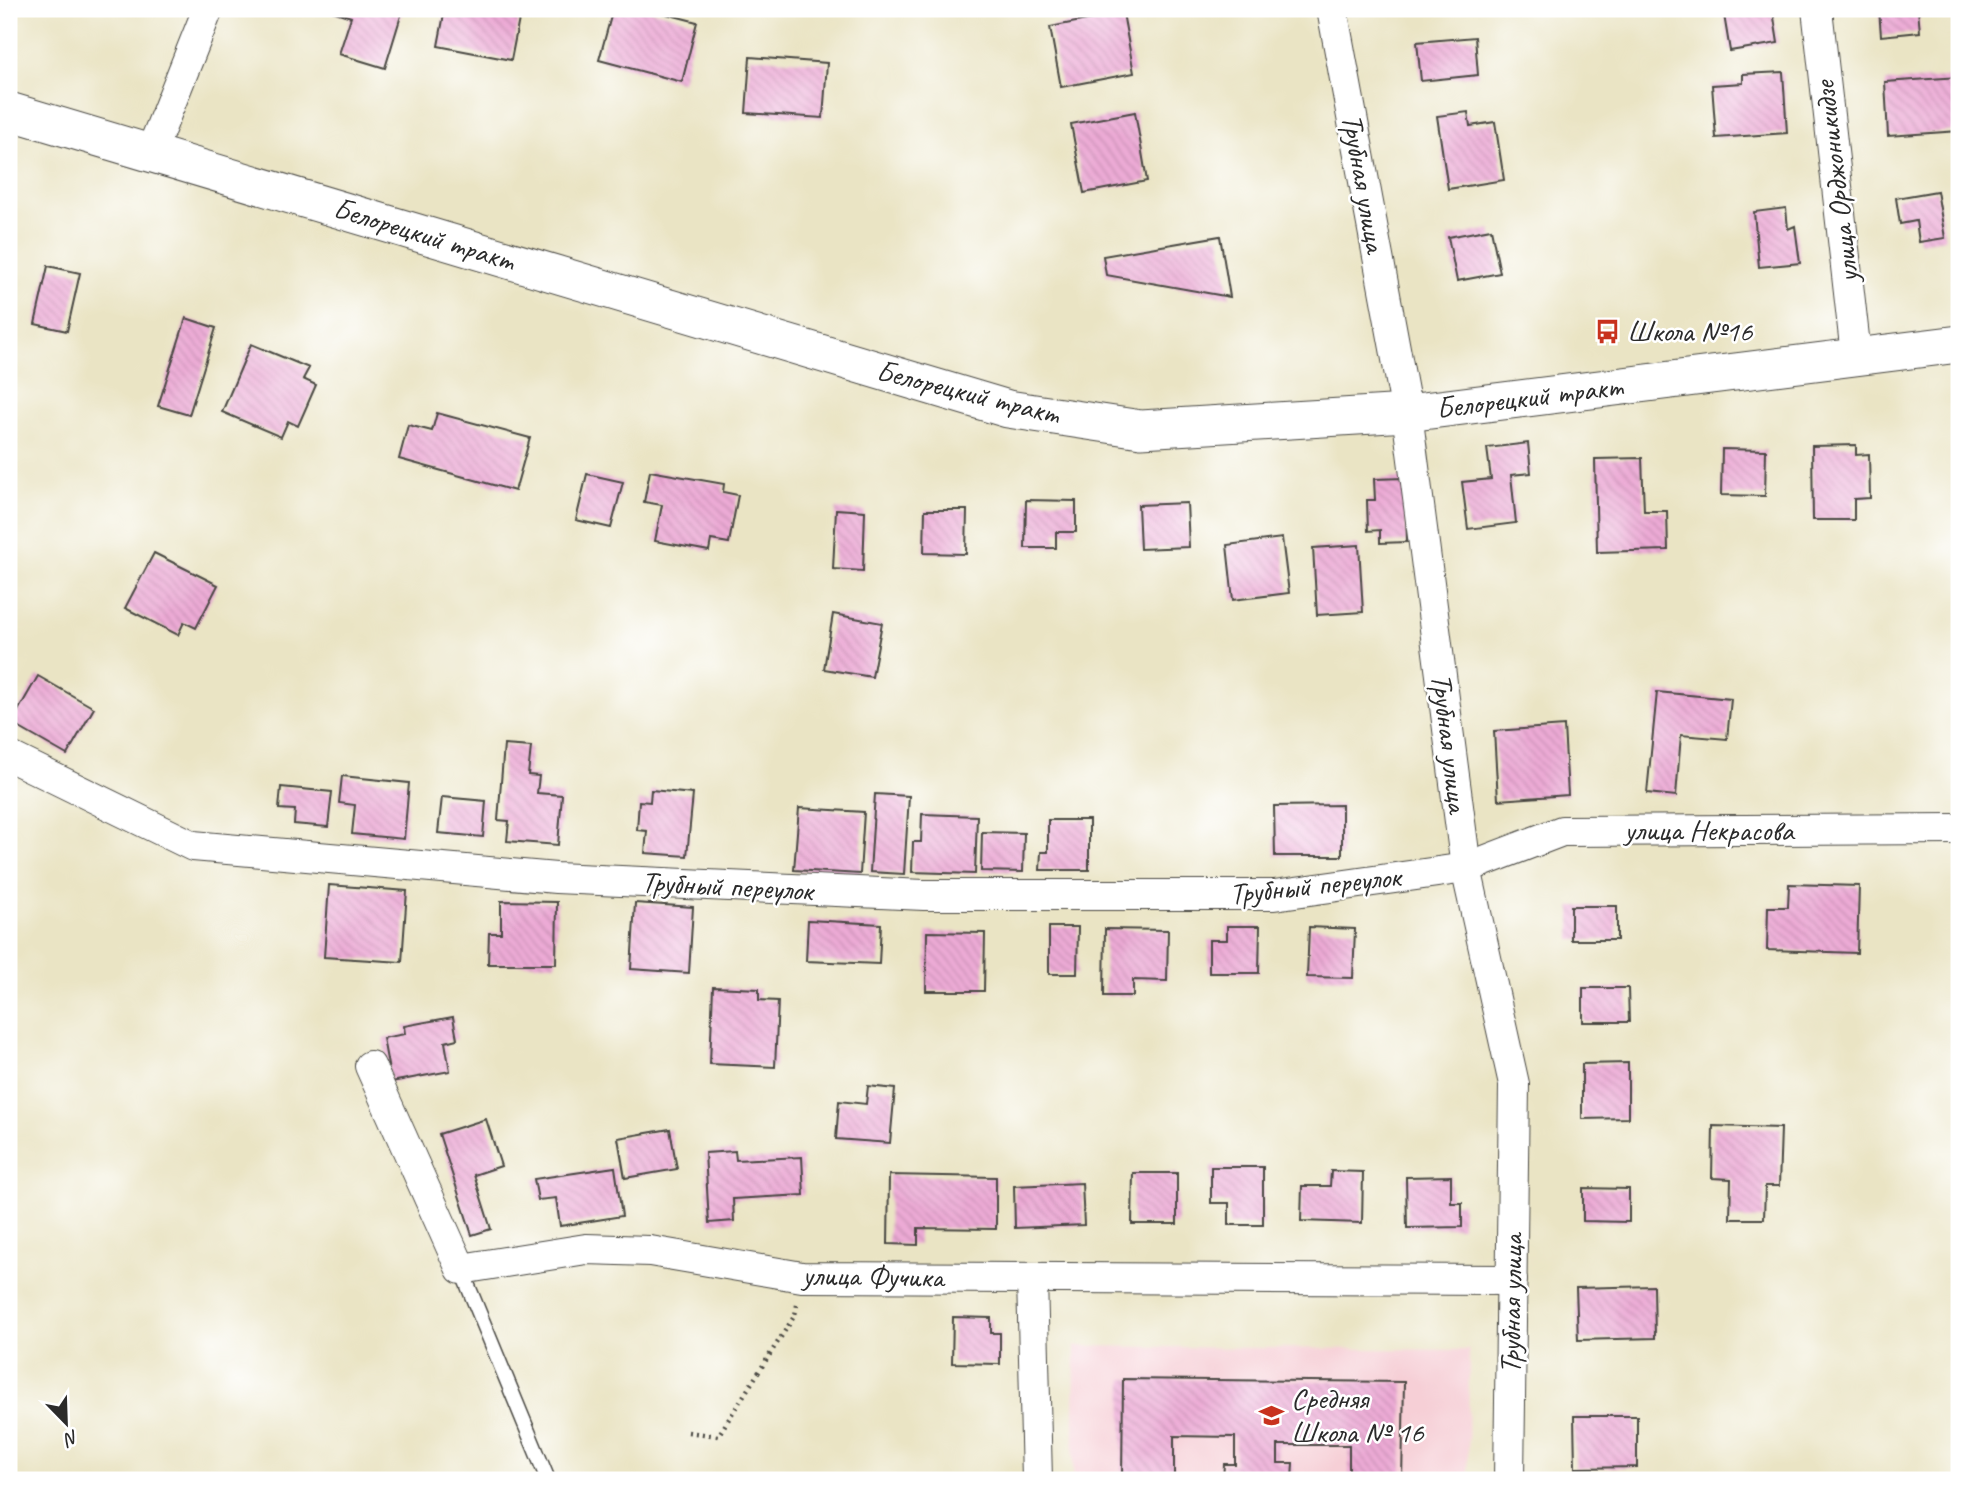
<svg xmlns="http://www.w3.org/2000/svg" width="1968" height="1489" font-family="Caveat,sans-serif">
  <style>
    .built { fill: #f6cfd6 }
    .building { fill: url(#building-back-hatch) }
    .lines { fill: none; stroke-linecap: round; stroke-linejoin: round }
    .service-casing { stroke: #484742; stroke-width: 17 }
    .minor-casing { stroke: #484742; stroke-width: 32 }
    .tertiary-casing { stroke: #484742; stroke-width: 39 }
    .path { stroke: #484742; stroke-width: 4.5; stroke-dasharray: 2 5; stroke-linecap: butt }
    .service { stroke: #fff; stroke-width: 14 }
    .minor { stroke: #fff; stroke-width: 30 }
    .tertiary { stroke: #fff; stroke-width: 37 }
    .labels { text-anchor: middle; stroke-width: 5; stroke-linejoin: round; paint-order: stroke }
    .street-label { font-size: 30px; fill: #2b2b2b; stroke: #fff }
    .poi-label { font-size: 30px; fill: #2b2b2b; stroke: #fff; text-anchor: start }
  </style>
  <defs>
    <pattern id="building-back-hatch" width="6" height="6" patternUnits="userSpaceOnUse" patternTransform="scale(1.75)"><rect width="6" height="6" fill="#ecaad5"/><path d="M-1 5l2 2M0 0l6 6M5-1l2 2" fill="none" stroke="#cb92b7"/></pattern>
  </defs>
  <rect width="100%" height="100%" fill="#fff"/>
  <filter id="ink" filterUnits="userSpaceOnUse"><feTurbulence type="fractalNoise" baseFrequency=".0143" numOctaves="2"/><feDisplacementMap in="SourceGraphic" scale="14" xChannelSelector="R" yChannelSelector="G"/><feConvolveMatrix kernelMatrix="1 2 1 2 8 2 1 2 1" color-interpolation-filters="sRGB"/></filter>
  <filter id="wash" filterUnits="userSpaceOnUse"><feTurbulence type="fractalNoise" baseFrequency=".00686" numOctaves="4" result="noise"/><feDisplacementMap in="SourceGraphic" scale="28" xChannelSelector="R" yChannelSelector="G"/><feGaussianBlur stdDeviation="1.57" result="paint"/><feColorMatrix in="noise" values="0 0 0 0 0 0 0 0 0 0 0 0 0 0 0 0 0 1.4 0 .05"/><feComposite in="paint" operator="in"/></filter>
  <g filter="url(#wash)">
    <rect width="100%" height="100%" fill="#eae4c4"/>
    <!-- built -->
    <path class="built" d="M1075,1346L1469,1350L1468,1480H1073Z"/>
    <g id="blocks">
      <!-- building -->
      <g class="building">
        <path d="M326,9H403L385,68L339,54L351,17Z"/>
        <path d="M445,9H521L511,60L438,46Z"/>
        <path d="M613,9H647L697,22L682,82L599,60Z"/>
        <path d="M1723,9H1758L1759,14L1773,11L1778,43L1730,51Z"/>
        <path d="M1879,9H1918L1920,32L1881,36Z"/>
        <path d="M1123,13L1134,73L1061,87L1050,27Z"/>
        <path d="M1475,37L1478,75L1421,81L1417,42Z"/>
        <path d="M750,57L827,63L823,118L746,113Z"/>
        <path d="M1783,72L1787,133L1716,138L1712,85L1743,83V74Z"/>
        <path d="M1959,77V131L1888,136L1885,82Z"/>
        <path d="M1135,112L1147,181L1084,193L1071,124Z"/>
        <path d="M1468,112L1470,126L1495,122L1504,180L1448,189L1437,116Z"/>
        <path d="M1937,191L1945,238L1919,242L1916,221L1900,224L1896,198Z"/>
        <path d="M1786,208L1788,229L1795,226L1800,263L1759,267L1754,212Z"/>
        <path d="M1491,229L1500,273L1457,281L1448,237Z"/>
        <path d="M1220,236L1230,297L1106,275L1103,256Z"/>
        <path d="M48,266L80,273L67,331L35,324Z"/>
        <path d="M186,318L216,328L189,415L158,406Z"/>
        <path d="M251,344L309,368L303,379L316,385L298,426L288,421L281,437L222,412Z"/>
        <path d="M437,413L530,438L515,491L399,459L408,425L432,431Z"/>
        <path d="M1528,443L1531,473L1511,475L1516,523L1468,529L1462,482L1491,479L1487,448Z"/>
        <path d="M1856,445V455L1869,454L1870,498L1854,499V520H1813L1812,446Z"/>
        <path d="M1722,449L1766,450L1765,496L1721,495Z"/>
        <path d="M1642,458L1644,511H1667L1668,550L1597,552L1595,459Z"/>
        <path d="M650,471L724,484L723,492L738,495L729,543L711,540L709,551L655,541L662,505L644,502Z"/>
        <path d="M587,474L623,482L611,528L576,520Z"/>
        <path d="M1405,478L1407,542L1380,543V530L1368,531L1367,500H1375L1374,479Z"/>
        <path d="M1026,500L1076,501V532H1056V548H1025Z"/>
        <path d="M1187,503L1189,547L1140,549L1138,505Z"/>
        <path d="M836,509L865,511L863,571L833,569Z"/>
        <path d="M925,510H967L966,554L924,553Z"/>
        <path d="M1282,538L1289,593L1233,600L1227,545Z"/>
        <path d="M1359,545L1363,612L1317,615L1313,548Z"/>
        <path d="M154,553L218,585L196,628L184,622L178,635L125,608Z"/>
        <path d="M833,614L882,623L872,677L824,669Z"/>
        <path d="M38,676L94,708L67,755L11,723Z"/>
        <path d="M1657,692L1731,699L1727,739L1681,735L1676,796L1647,793Z"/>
        <path d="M1564,726L1568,795L1498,800L1494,731Z"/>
        <path d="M504,745L531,747L528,775L539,776L537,793L562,795L558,845L507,841L509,821L498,820Z"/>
        <path d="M342,776L409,783L404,839L352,834L355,805L339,803Z"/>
        <path d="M281,787L332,792L328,827L294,824L295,810L279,809Z"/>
        <path d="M651,790L693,794L687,856L645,853L647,831L637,830L639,801L650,802Z"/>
        <path d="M875,794L909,796L904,874L870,872Z"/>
        <path d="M442,797L486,801L483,837L438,833Z"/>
        <path d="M1342,805V856H1275L1274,806Z"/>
        <path d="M799,808L864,812L860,874L794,870Z"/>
        <path d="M922,814L977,816L975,874L912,872L913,842H921Z"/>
        <path d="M1048,820H1089V870H1040L1041,852H1048Z"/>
        <path d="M982,832L1024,833L1023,872L981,871Z"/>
        <path d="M1789,884L1859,886L1857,953L1767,950L1768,907H1788Z"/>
        <path d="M329,885L407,891L402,962L324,957Z"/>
        <path d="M501,901L557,902L556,964H488L489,933H501Z"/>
        <path d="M635,903L693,907L689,973L631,969Z"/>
        <rect x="1571" y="906" width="46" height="34"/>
        <path d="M808,920L881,924L879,964L806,961Z"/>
        <path d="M1227,926H1260L1259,973H1209V940H1227Z"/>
        <path d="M1049,927H1078L1077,974H1049Z"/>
        <path d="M1309,927L1355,929L1353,978L1307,977Z"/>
        <path d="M1105,929L1168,930L1167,981L1133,980V996H1104Z"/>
        <path d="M927,932L985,933L984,991H926Z"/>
        <path d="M713,987L759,989V1000L778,1001L775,1067L710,1064Z"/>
        <path d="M1583,988H1628L1629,1022H1583Z"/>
        <path d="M453,1017L457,1039L445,1042L450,1071L391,1082L383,1038L405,1034L404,1026Z"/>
        <path d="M1628,1063V1118L1582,1119V1064Z"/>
        <path d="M868,1086L895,1089L890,1143L836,1139L839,1101L866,1104Z"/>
        <path d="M486,1119L501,1166L474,1175L491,1229L472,1235L439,1134Z"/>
        <path d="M1713,1126L1781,1128L1779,1186H1765L1764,1219H1730L1731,1179L1712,1178Z"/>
        <path d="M670,1129L677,1169L625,1178L618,1138Z"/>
        <path d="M735,1151L736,1160L802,1157L804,1195L733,1199L734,1221L709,1223L705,1153Z"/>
        <path d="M615,1167L622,1216L560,1226L556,1198L538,1200L534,1179Z"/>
        <path d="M1211,1167H1263V1225H1229V1203H1211Z"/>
        <path d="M1331,1171L1363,1172L1362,1223L1301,1221L1302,1186H1330Z"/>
        <path d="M1133,1173H1177V1224H1132Z"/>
        <path d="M889,1175L996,1177V1229L918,1228V1245L888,1244Z"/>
        <path d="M1451,1176V1203H1462V1227L1407,1228L1406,1177Z"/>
        <path d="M1082,1183L1084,1225L1015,1228L1014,1186Z"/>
        <path d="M1583,1188L1629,1189V1222L1583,1221Z"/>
        <path d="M1654,1286L1655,1338L1578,1340L1576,1288Z"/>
        <path d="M953,1317L991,1318V1333H1000V1364L952,1363Z"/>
        <path d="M1123,1379L1404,1382L1402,1480H1349V1445H1278V1463H1293L1292,1480H1223L1224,1464H1235V1437L1174,1436V1480H1122Z"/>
        <path d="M1574,1416H1637V1467L1575,1468Z"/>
      </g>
    </g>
  </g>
  <g filter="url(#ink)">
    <use href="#blocks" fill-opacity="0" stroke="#484742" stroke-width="2"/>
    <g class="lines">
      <defs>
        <path id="service" d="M461,1269L548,1480"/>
        <g id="minor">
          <path d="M1332,9L1407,413L1466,868L1514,1084L1509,1480"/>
          <path d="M1817,9L1856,355"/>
          <path d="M151,152L208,9"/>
          <path d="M9,756L193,846L556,878L924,895H1274L1466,868L1562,831L1959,829"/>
          <path d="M370,1066L461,1269L586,1249L650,1251L802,1277L1512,1280"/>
          <path d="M1032,1278L1037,1480"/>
        </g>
        <path id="tertiary" d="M9,111L1008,409L1141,429L1407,413L1959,344"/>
      </defs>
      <!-- service casing -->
      <use href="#service" class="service-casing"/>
      <!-- minor casing -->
      <use href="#minor" class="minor-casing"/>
      <!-- tertiary casing -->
      <use href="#tertiary" class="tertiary-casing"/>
      <!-- path -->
      <path class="path" d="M688,1432L718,1436L795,1315L797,1305"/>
      <!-- service -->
      <use href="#service" class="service"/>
      <!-- minor -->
      <use href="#minor" class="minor"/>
      <!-- tertiary -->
      <use href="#tertiary" class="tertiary"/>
    </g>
  </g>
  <!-- icons -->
  <defs>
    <symbol id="bus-bare" viewBox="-9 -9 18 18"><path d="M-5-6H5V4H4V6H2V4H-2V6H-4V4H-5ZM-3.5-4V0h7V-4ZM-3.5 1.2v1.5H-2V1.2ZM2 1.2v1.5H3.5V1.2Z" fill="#c8321e" stroke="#fff" stroke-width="2.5" paint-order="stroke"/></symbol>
    <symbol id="school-bare" viewBox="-9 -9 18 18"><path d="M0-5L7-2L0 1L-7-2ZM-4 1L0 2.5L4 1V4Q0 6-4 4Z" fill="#c8321e" stroke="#fff" stroke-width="2.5" paint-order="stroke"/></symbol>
  </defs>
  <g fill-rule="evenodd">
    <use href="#bus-bare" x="1590" y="314" width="35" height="35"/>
    <use href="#school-bare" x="1254" y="1398" width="35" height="35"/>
  </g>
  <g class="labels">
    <!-- street labels -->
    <g class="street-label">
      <text transform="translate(1836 182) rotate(-97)" y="10">улица Орджоникидзе</text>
      <text transform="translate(1364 183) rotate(80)" y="10">Трубная улица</text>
      <text transform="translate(424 234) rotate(17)" y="10">Белорецкий тракт</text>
      <text transform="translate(968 392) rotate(14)" y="10">Белорецкий тракт</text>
      <text transform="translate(1529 397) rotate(-7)" y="10">Белорецкий тракт</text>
      <text transform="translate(1450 743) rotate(83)" y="10">Трубная улица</text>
      <text x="1709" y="840">улица Некрасова</text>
      <text transform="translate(1315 885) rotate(-6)" y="10">Трубный переулок</text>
      <text transform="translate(727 886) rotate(3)" y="10">Трубный переулок</text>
      <text transform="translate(873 1276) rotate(1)" y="10">улица Фучика</text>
      <text transform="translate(1511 1304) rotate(-89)" y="10">Трубная улица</text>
    </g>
    <!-- poi labels -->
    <g class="poi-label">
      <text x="1627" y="341">Школа №16</text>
      <text x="1291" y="1408">Средняя<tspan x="1291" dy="34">Школа № 16</tspan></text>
    </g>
  </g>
  <!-- margin -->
  <rect width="1968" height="1489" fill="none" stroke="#fff" stroke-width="35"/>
  <!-- north arrow -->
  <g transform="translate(66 1423) rotate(157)" stroke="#ffffff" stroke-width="5" paint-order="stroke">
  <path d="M0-5L12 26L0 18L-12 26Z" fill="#2b2b2b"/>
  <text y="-10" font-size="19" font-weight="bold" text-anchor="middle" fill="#2b2b2b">N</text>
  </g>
</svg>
